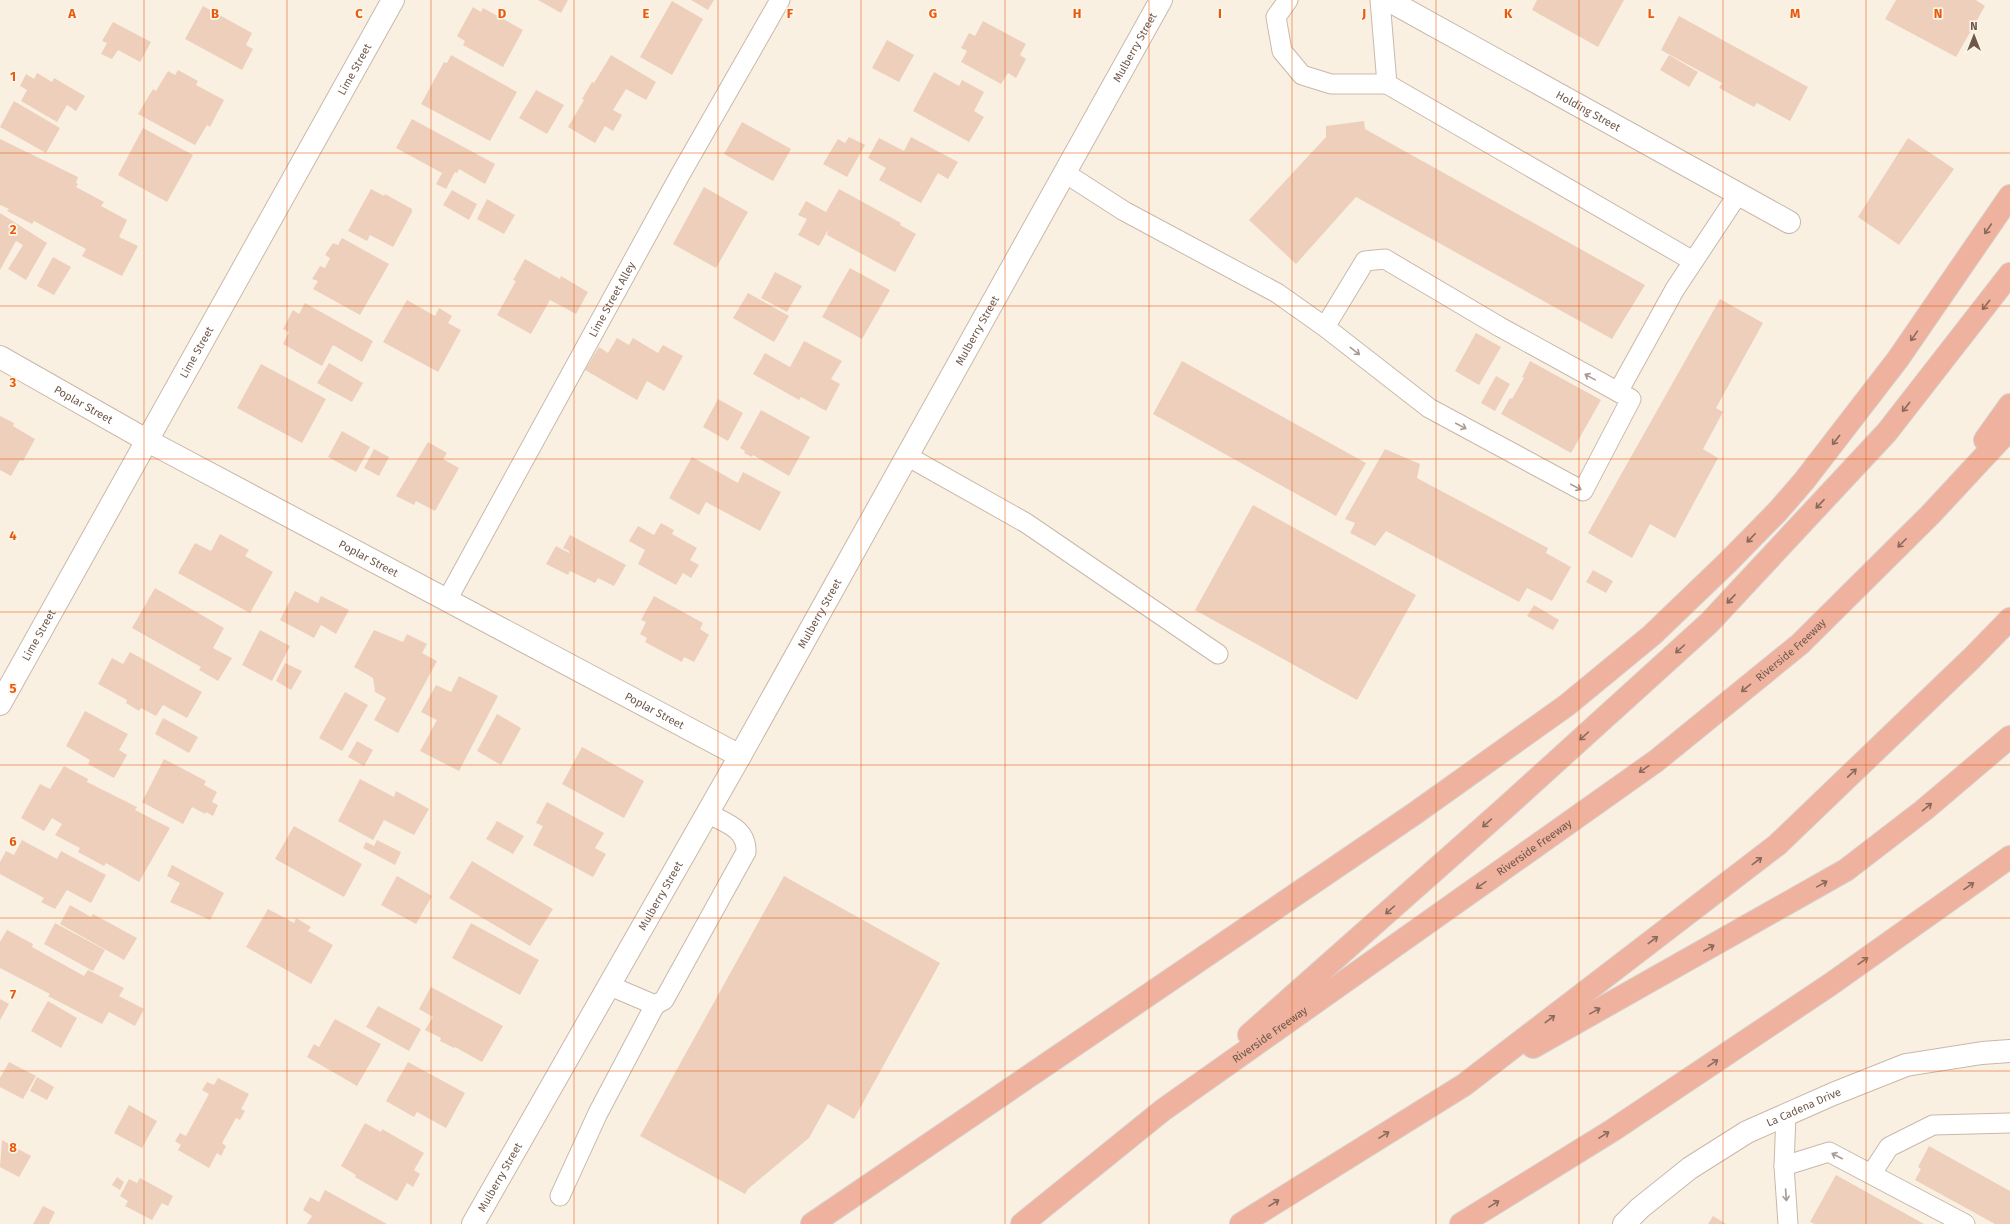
<svg xmlns="http://www.w3.org/2000/svg" width="2010" height="1224" font-family="'Fira Sans',sans-serif">
  <style>
    .building { fill: #edcfbc }
    .lines { fill: none; stroke-linecap: round; stroke-linejoin: round }
    .service-casing { stroke: #c9b8aa; stroke-width: 21 }
    .minor-casing { stroke: #c9b8aa; stroke-width: 24 }
    .tertiary-casing { stroke: #c9b8aa; stroke-width: 24 }
    .motorway-casing { stroke: #d7d0cd; stroke-width: 24 }
    .service { stroke: #fff; stroke-width: 19 }
    .minor { stroke: #fff; stroke-width: 22 }
    .tertiary { stroke: #fff; stroke-width: 22 }
    .motorway { stroke: #efb29e; stroke-width: 22 }
    .oneway { stroke: #896a5c }
    .oneway2 { stroke: #a99b93 }
    .grid { fill: none; stroke: #e8590c; stroke-width: 1; stroke-opacity: 0.55 }
    .labels { text-anchor: middle; stroke-width: 3.5; stroke-linejoin: round; paint-order: stroke }
    .street-label { font-size: 11px; fill: #6f584b; stroke: #fdf5e8 }
    .grid-label { font-size: 13px; text-anchor: middle; font-weight: bold; fill: #e8590c; stroke: #fdf5e8; stroke-width: 3.5; stroke-linejoin: round; paint-order: stroke }
  </style>
  <rect width="100%" height="100%" fill="#faf0e2"/>
  <!-- building -->
  <g class="building">
    <path d="M538,0H568L561,13Z"/>
    <path d="M691,0H714L708,10Z"/>
    <path d="M1537,0H1624L1598,47L1532,10Z"/>
    <path d="M1896,0H1976L1985,6L1956,57L1885,19Z"/>
    <path d="M672,1L703,19L672,75L640,57Z"/>
    <path d="M203,6L252,33L246,45L253,49L242,70L185,39Z"/>
    <path d="M473,7L481,12L483,8L523,30L503,67L463,45L465,41L457,36Z"/>
    <path d="M1679,16L1808,87L1790,121L1757,103L1754,107L1719,88L1722,83L1661,50Z"/>
    <path d="M983,21L1026,44L1020,55L1026,59L1016,78L1008,73L1001,84L961,62L967,51L961,48L969,33L975,36Z"/>
    <path d="M113,22L151,42L140,62L118,50L112,59L101,54L107,43L102,41Z"/>
    <path d="M887,40L914,55L899,82L872,68Z"/>
    <path d="M451,55L517,92L490,141L421,104L444,62L447,63Z"/>
    <path d="M611,55L656,82L646,100L626,89L613,110L622,115L613,131L605,126L595,143L568,127L584,100L582,99L592,82L594,83Z"/>
    <path d="M1669,55L1698,72L1689,87L1660,70Z"/>
    <path d="M178,70L198,81L196,85L224,100L210,127L207,125L195,145L138,114L153,89L156,91L168,71L175,75Z"/>
    <path d="M934,72L959,86L962,80L984,92L974,111L984,117L969,142L913,111Z"/>
    <path d="M37,73L52,82L54,78L85,96L76,111L67,105L57,122L21,101L27,90L20,86L26,74L34,79Z"/>
    <path d="M536,90L564,105L547,134L519,118Z"/>
    <path d="M14,101L60,128L46,153L0,127Z"/>
    <path d="M412,119L495,164L485,184L459,169L457,173L455,172L446,189L436,184L442,173L396,148Z"/>
    <path d="M1364,121L1365,129L1645,285L1612,339L1356,197L1296,264L1249,220L1326,137V126Z"/>
    <path d="M742,122L791,149L773,181L724,154Z"/>
    <path d="M143,128L193,155L167,202L118,175Z"/>
    <path d="M849,137L865,145L847,177L823,164L838,139L845,143Z"/>
    <path d="M911,137L958,162L948,179L938,173L921,203L879,180L886,168L868,158L879,138L904,151Z"/>
    <path d="M1908,138L1954,169L1899,245L1858,217Z"/>
    <path d="M0,139L78,177L76,183L78,184L76,187L104,202L101,206L127,220L119,237L138,246L122,276L82,256L86,249L34,221L32,224L7,211L9,209L0,205Z"/>
    <path d="M704,187L748,212L716,268L673,244Z"/>
    <path d="M371,189L384,196L385,194L412,209V212L393,247L370,235L367,241L348,231Z"/>
    <path d="M839,189L901,223L900,225L916,234L895,272L827,235L828,230L819,246L798,235L807,219L798,215L806,201L826,212Z"/>
    <path d="M452,190L477,204L469,220L443,205Z"/>
    <path d="M487,199L515,215L504,234L477,219Z"/>
    <path d="M0,213L47,243L26,280L8,269L23,245L16,241L0,270Z"/>
    <path d="M342,238L389,264L360,315L313,289L318,281L312,279L320,266L325,268L330,258L325,255L333,243L338,245Z"/>
    <path d="M53,257L71,267L54,295L37,286Z"/>
    <path d="M525,259L560,279L561,276L588,292L576,314L550,300L531,334L497,315L516,281L513,280Z"/>
    <path d="M850,268L890,290L862,339L822,317Z"/>
    <path d="M775,272L802,286L787,312L761,298Z"/>
    <path d="M748,293L789,316L774,342L733,318Z"/>
    <path d="M1720,299L1763,323L1716,408L1723,412L1703,449L1718,458L1675,538L1650,524L1632,558L1588,533Z"/>
    <path d="M407,300L435,316L439,308L452,316L448,323L461,330L438,372L383,342Z"/>
    <path d="M305,303L373,341L362,362L333,345L322,366L283,344L289,332L283,329L293,310L299,314Z"/>
    <path d="M1476,333L1501,347L1479,385L1455,371Z"/>
    <path d="M617,338L629,345L633,338L658,353L663,345L683,356L664,391L647,381L637,400L585,370L599,347L608,353Z"/>
    <path d="M804,341L842,361L831,379L840,384L826,411L801,397L799,400L753,374L765,353L790,367Z"/>
    <path d="M1182,361L1366,463L1336,516L1153,414Z"/>
    <path d="M1530,361L1601,400L1571,453L1501,414L1510,398L1512,399L1524,378L1522,377Z"/>
    <path d="M329,363L363,383L352,402L317,383Z"/>
    <path d="M261,364L326,399L302,443L237,408Z"/>
    <path d="M1496,376L1510,384L1495,411L1481,403Z"/>
    <path d="M718,399L743,413L728,441L703,427Z"/>
    <path d="M761,410L810,437L789,476L753,455L752,457L744,453L745,451L740,448Z"/>
    <path d="M0,416L14,423L13,426L35,439L23,461L20,460L11,476L0,470Z"/>
    <path d="M342,431L370,447L356,472L328,457Z"/>
    <path d="M428,442L447,453L443,459L459,468L435,511L416,501L414,505L396,496Z"/>
    <path d="M374,449L389,457L379,476L364,468Z"/>
    <path d="M1385,449L1420,464L1417,478L1548,548L1546,553L1571,567L1552,601L1527,588L1519,602L1386,531L1375,546L1350,533L1355,523L1345,519Z"/>
    <path d="M692,457L738,483L743,472L781,492L760,531L706,502L699,515L669,498Z"/>
    <path d="M1253,505L1416,595L1357,700L1195,610Z"/>
    <path d="M661,523L674,530L672,534L697,548L690,560L699,565L691,578L683,573L676,585L638,564L645,550L629,541L638,526L654,535Z"/>
    <path d="M220,534L249,550L245,556L273,572L250,613L178,573L195,543L211,551Z"/>
    <path d="M570,535L626,565L614,586L598,578L595,583L570,571L568,575L546,564L556,546L569,553V551L563,548Z"/>
    <path d="M1593,570L1613,581L1606,593L1586,582Z"/>
    <path d="M155,588L224,628L213,648L232,658L218,681L199,670L201,667L132,628Z"/>
    <path d="M295,591L318,603L321,596L349,610L336,634L321,625L314,638L280,620Z"/>
    <path d="M654,596L703,623L700,629L709,635L694,662L684,657L682,662L645,642L647,638L640,634L646,622L641,620Z"/>
    <path d="M1534,605L1559,620L1553,630L1527,616Z"/>
    <path d="M260,630L290,646L272,681L242,665Z"/>
    <path d="M374,630L403,642L407,634L427,644L422,653L437,661L398,733L374,720L386,698L375,692L373,678L354,667Z"/>
    <path d="M130,652L202,692L187,718L163,705L156,716L141,708L139,711L126,703L127,700L98,684L112,658L123,664Z"/>
    <path d="M285,663L302,671L291,690L276,681Z"/>
    <path d="M459,676L498,696L459,771L420,751L437,720L421,712L436,685L451,692Z"/>
    <path d="M345,692L368,705L342,751L319,738Z"/>
    <path d="M85,711L128,734L119,750L127,755L114,778L88,764L90,760L66,746Z"/>
    <path d="M497,714L521,728L501,765L477,751Z"/>
    <path d="M163,718L198,737L189,753L155,734Z"/>
    <path d="M357,741L373,750L364,766L348,757Z"/>
    <path d="M582,747L644,781L624,818L562,784Z"/>
    <path d="M164,759L206,781L204,785L217,792L212,802L218,805L213,816L206,812L205,814L192,807L183,824L142,802Z"/>
    <path d="M64,766L88,779L87,782L137,807L135,810L170,828L139,882L106,863L104,866L78,852L80,848L55,835L62,824L52,818L44,831L21,818L40,784L50,789Z"/>
    <path d="M360,779L394,797L396,791L429,809L414,835L384,820L373,840L338,821Z"/>
    <path d="M547,802L604,833L595,848L606,854L593,877L533,845L543,826L536,823Z"/>
    <path d="M497,821L524,836L513,854L486,839Z"/>
    <path d="M294,826L362,864L344,897L275,859Z"/>
    <path d="M22,840L57,859L61,851L106,875L91,903L67,890L55,909L41,902L44,898L0,874V862L6,851L14,855Z"/>
    <path d="M377,840L401,852L395,865L363,848L366,842L374,846Z"/>
    <path d="M472,861L553,909L530,946L449,898Z"/>
    <path d="M172,865L224,893L210,920L170,902L180,883L167,876Z"/>
    <path d="M397,876L432,896L416,924L381,905Z"/>
    <path d="M784,876L940,963L854,1119L828,1104L809,1138L748,1189L745,1194L640,1136Z"/>
    <path d="M70,905L91,917L93,914L137,938L124,960L60,924Z"/>
    <path d="M268,909L294,923L296,918L311,927L308,931L333,945L311,984L246,947Z"/>
    <path d="M55,923L105,950L93,971L44,944Z"/>
    <path d="M471,923L539,960L520,995L452,958Z"/>
    <path d="M7,930L33,944L32,947L84,976L88,970L124,988L119,996L144,1009L135,1026L109,1012L102,1024L48,996L50,994L0,968V942Z"/>
    <path d="M431,987L503,1026L482,1062L455,1047L454,1048L440,1041L441,1038L425,1030L433,1017L419,1009Z"/>
    <path d="M0,999L9,1004L0,1020Z"/>
    <path d="M48,1001L77,1018L61,1048L31,1031Z"/>
    <path d="M378,1006L421,1029L409,1051L366,1027Z"/>
    <path d="M335,1019L381,1044L357,1086L307,1057L314,1044L319,1047Z"/>
    <path d="M9,1062L36,1076L23,1099L0,1087V1078Z"/>
    <path d="M408,1062L465,1093L446,1128L417,1112L414,1117L386,1101Z"/>
    <path d="M37,1077L54,1087L47,1100L30,1091Z"/>
    <path d="M218,1078L249,1094L241,1109L245,1111L240,1120L236,1118L222,1143L226,1146L221,1156L217,1153L209,1168L178,1150L181,1145L175,1141L180,1133L186,1136L209,1094L202,1090L207,1082L214,1085Z"/>
    <path d="M129,1105L157,1121L142,1148L114,1133Z"/>
    <path d="M365,1123L381,1132L382,1129L424,1153L414,1170L420,1174L413,1187L407,1183L397,1201L355,1177L356,1175L341,1166Z"/>
    <path d="M2,1140L31,1156L19,1177L0,1167Z"/>
    <path d="M1929,1146L2010,1191V1224H1995L1915,1180L1921,1169L1918,1167Z"/>
    <path d="M1836,1175L1924,1224H1815L1810,1222Z"/>
    <path d="M117,1177L124,1182L120,1190L112,1185Z"/>
    <path d="M140,1178L173,1196L168,1206L162,1203L152,1220L125,1206L128,1201L120,1196L129,1179L137,1183Z"/>
    <path d="M325,1190L387,1224H307L312,1216L303,1210L310,1197L319,1202Z"/>
    <path d="M43,1206L55,1212L49,1224H33Z"/>
    <path d="M1713,1216L1726,1224H1708Z"/>
  </g>
  <g class="lines">
    <defs>
      <g id="service">
        <path d="M1288,0L1276,17L1282,51L1302,75L1331,84H1387"/>
        <path d="M1380,0L1387,84L1693,261"/>
        <path d="M1065,173L1124,211L1277,293L1325,327L1429,408L1583,491L1631,399L1500,327L1385,259L1365,261L1325,327"/>
        <path d="M1618,392L1675,289L1738,194"/>
        <path d="M907,456L1026,523L1218,654"/>
        <path id="s1" d="M447,600L680,175L780,0"/>
        <path d="M608,985L655,1005L664,1000L746,852C747,828 725,823 707,813"/>
        <path d="M1786,1115L1784,1166L1788,1224"/>
        <path d="M1784,1166L1829,1152L1965,1224"/>
        <path d="M1872,1173L1889,1147L1933,1125L2010,1123"/>
        <path d="M560,1196L598,1113L655,1005"/>
      </g>
      <g id="minor">
        <path id="s2" d="M1388,0L1789,222"/>
        <path id="s3" d="M0,357L148,441L740,756"/>
        <path id="s4" d="M0,704L393,0"/>
        <path id="s5" d="M473,1224L740,756L1161,0"/>
      </g>
      <g id="tertiary">
        <path id="s6" d="M1624,1224L1640,1208L1690,1168L1747,1132L1833,1094L1906,1065L1982,1053L2010,1051"/>
      </g>
      <g id="motorway">
        <path d="M1985,440L2010,405"/>
        <path d="M1249,1035L1505,808L1709,623L1887,432L2010,274"/>
        <path d="M1533,1047L1846,870L1924,810L2010,737"/>
        <path d="M812,1224L1414,814L1567,705L1652,635L1728,562L1778,511L1804,481L1898,359L2010,196"/>
        <path id="s7" d="M1022,1224L1163,1110L1656,761L1800,644L1930,515L2010,429"/>
        <path d="M1241,1224L1464,1085L1777,845L1972,658L2010,619"/>
        <path d="M1461,1224L1613,1130L1831,984L2010,857"/>
      </g>
    </defs>
    <!-- service casing -->
    <use href="#service" class="service-casing"/>
    <!-- minor casing -->
    <use href="#minor" class="minor-casing"/>
    <!-- tertiary casing -->
    <use href="#tertiary" class="tertiary-casing"/>
    <!-- motorway casing -->
    <use href="#motorway" class="motorway-casing"/>
    <!-- service -->
    <use href="#service" class="service"/>
    <!-- minor -->
    <use href="#minor" class="minor"/>
    <!-- tertiary -->
    <use href="#tertiary" class="tertiary"/>
    <!-- motorway -->
    <use href="#motorway" class="motorway"/>
  </g>
  <!-- one-way arrows -->
  <defs><path id="oneway-shaft" d="M-6 0H5M1.5-3L5.5 0L1.5 3" fill="none" stroke-width="1.6" stroke-linecap="round" stroke-linejoin="round"/></defs>
  <g class="oneway">
    <use href="#oneway-shaft" transform="translate(1988 229) rotate(124)"/>
    <use href="#oneway-shaft" transform="translate(1986 305) rotate(128)"/>
    <use href="#oneway-shaft" transform="translate(1914 336) rotate(125)"/>
    <use href="#oneway-shaft" transform="translate(1906 407) rotate(128)"/>
    <use href="#oneway-shaft" transform="translate(1836 440) rotate(128)"/>
    <use href="#oneway-shaft" transform="translate(1820 504) rotate(133)"/>
    <use href="#oneway-shaft" transform="translate(1751 538) rotate(134)"/>
    <use href="#oneway-shaft" transform="translate(1902 543) rotate(135)"/>
    <use href="#oneway-shaft" transform="translate(1731 599) rotate(133)"/>
    <use href="#oneway-shaft" transform="translate(1680 649) rotate(138)"/>
    <use href="#oneway-shaft" transform="translate(1746 688) rotate(141)"/>
    <use href="#oneway-shaft" transform="translate(1584 736) rotate(138)"/>
    <use href="#oneway-shaft" transform="translate(1644 769) rotate(145)"/>
    <use href="#oneway-shaft" transform="translate(1852 773) rotate(-44)"/>
    <use href="#oneway-shaft" transform="translate(1927 807) rotate(-39)"/>
    <use href="#oneway-shaft" transform="translate(1487 823) rotate(138)"/>
    <use href="#oneway-shaft" transform="translate(1757 861) rotate(-37)"/>
    <use href="#oneway-shaft" transform="translate(1822 884) rotate(-29)"/>
    <use href="#oneway-shaft" transform="translate(1481 885) rotate(145)"/>
    <use href="#oneway-shaft" transform="translate(1969 886) rotate(-35)"/>
    <use href="#oneway-shaft" transform="translate(1390 910) rotate(138)"/>
    <use href="#oneway-shaft" transform="translate(1653 940) rotate(-37)"/>
    <use href="#oneway-shaft" transform="translate(1709 948) rotate(-29)"/>
    <use href="#oneway-shaft" transform="translate(1863 961) rotate(-35)"/>
    <use href="#oneway-shaft" transform="translate(1595 1011) rotate(-29)"/>
    <use href="#oneway-shaft" transform="translate(1550 1019) rotate(-37)"/>
    <use href="#oneway-shaft" transform="translate(1713 1063) rotate(-34)"/>
    <use href="#oneway-shaft" transform="translate(1384 1135) rotate(-32)"/>
    <use href="#oneway-shaft" transform="translate(1604 1135) rotate(-32)"/>
    <use href="#oneway-shaft" transform="translate(1274 1203) rotate(-32)"/>
    <use href="#oneway-shaft" transform="translate(1494 1204) rotate(-32)"/>
  </g>
  <g class="oneway2">
    <use href="#oneway-shaft" transform="translate(1355 351) rotate(38)"/>
    <use href="#oneway-shaft" transform="translate(1590 377) rotate(-151)"/>
    <use href="#oneway-shaft" transform="translate(1461 426) rotate(28)"/>
    <use href="#oneway-shaft" transform="translate(1576 487) rotate(28)"/>
    <use href="#oneway-shaft" transform="translate(1837 1156) rotate(-153)"/>
    <use href="#oneway-shaft" transform="translate(1786 1195) rotate(86)"/>
  </g>
  <!-- grid -->
  <path class="grid" d="M144,0V1224M287,0V1224M431,0V1224M574,0V1224M718,0V1224M861,0V1224M1005,0V1224M1149,0V1224M1292,0V1224M1436,0V1224M1579,0V1224M1723,0V1224M1866,0V1224M0,153H2010M0,306H2010M0,459H2010M0,612H2010M0,765H2010M0,918H2010M0,1071H2010"/>
  <g class="labels">
    <!-- street labels -->
    <g class="street-label">
      <text dy="4" stroke="none"><textPath href="#s5" startOffset="1350">Mulberry Street</textPath></text>
      <text dy="4" stroke="none"><textPath href="#s4" startOffset="727">Lime Street</textPath></text>
      <text dy="4" stroke="none"><textPath href="#s2" startOffset="229">Holding Street</textPath></text>
      <text dy="4" stroke="none"><textPath href="#s1" startOffset="343">Lime Street Alley</textPath></text>
      <text dy="4" stroke="none"><textPath href="#s5" startOffset="1026">Mulberry Street</textPath></text>
      <text dy="4" stroke="none"><textPath href="#s4" startOffset="403">Lime Street</textPath></text>
      <text dy="4" stroke="none"><textPath href="#s3" startOffset="96">Poplar Street</textPath></text>
      <text dy="4" stroke="none"><textPath href="#s3" startOffset="420">Poplar Street</textPath></text>
      <text dy="4" stroke="none"><textPath href="#s5" startOffset="702">Mulberry Street</textPath></text>
      <text dy="4" stroke="none"><textPath href="#s4" startOffset="79">Lime Street</textPath></text>
      <text dy="4" stroke="none"><textPath href="#s7" startOffset="960">Riverside Freeway</textPath></text>
      <text dy="4" stroke="none"><textPath href="#s3" startOffset="744">Poplar Street</textPath></text>
      <text dy="4" stroke="none"><textPath href="#s7" startOffset="636">Riverside Freeway</textPath></text>
      <text dy="4" stroke="none"><textPath href="#s5" startOffset="378">Mulberry Street</textPath></text>
      <text dy="4" stroke="none"><textPath href="#s7" startOffset="312">Riverside Freeway</textPath></text>
      <text dy="4" stroke="none"><textPath href="#s6" startOffset="216">La Cadena Drive</textPath></text>
      <text dy="4" stroke="none"><textPath href="#s5" startOffset="54">Mulberry Street</textPath></text>
    </g>
  </g>
  <g class="grid-label">
    <text x="72" y="18">A</text>
    <text x="215" y="18">B</text>
    <text x="359" y="18">C</text>
    <text x="502" y="18">D</text>
    <text x="646" y="18">E</text>
    <text x="790" y="18">F</text>
    <text x="933" y="18">G</text>
    <text x="1077" y="18">H</text>
    <text x="1220" y="18">I</text>
    <text x="1364" y="18">J</text>
    <text x="1508" y="18">K</text>
    <text x="1651" y="18">L</text>
    <text x="1795" y="18">M</text>
    <text x="1938" y="18">N</text>
    <text x="13" y="81">1</text>
    <text x="13" y="234">2</text>
    <text x="13" y="387">3</text>
    <text x="13" y="540">4</text>
    <text x="13" y="693">5</text>
    <text x="13" y="846">6</text>
    <text x="13" y="999">7</text>
    <text x="13" y="1152">8</text>
  </g>
  <!-- north arrow -->
  <g transform="translate(1974 36)" stroke="#fdf5e8" stroke-width="3" paint-order="stroke">
  <path d="M0-3L7 15L0 10L-7 15Z" fill="#6f584b"/>
  <text y="-6" font-size="11" font-weight="bold" text-anchor="middle" fill="#6f584b">N</text>
  </g>
</svg>
